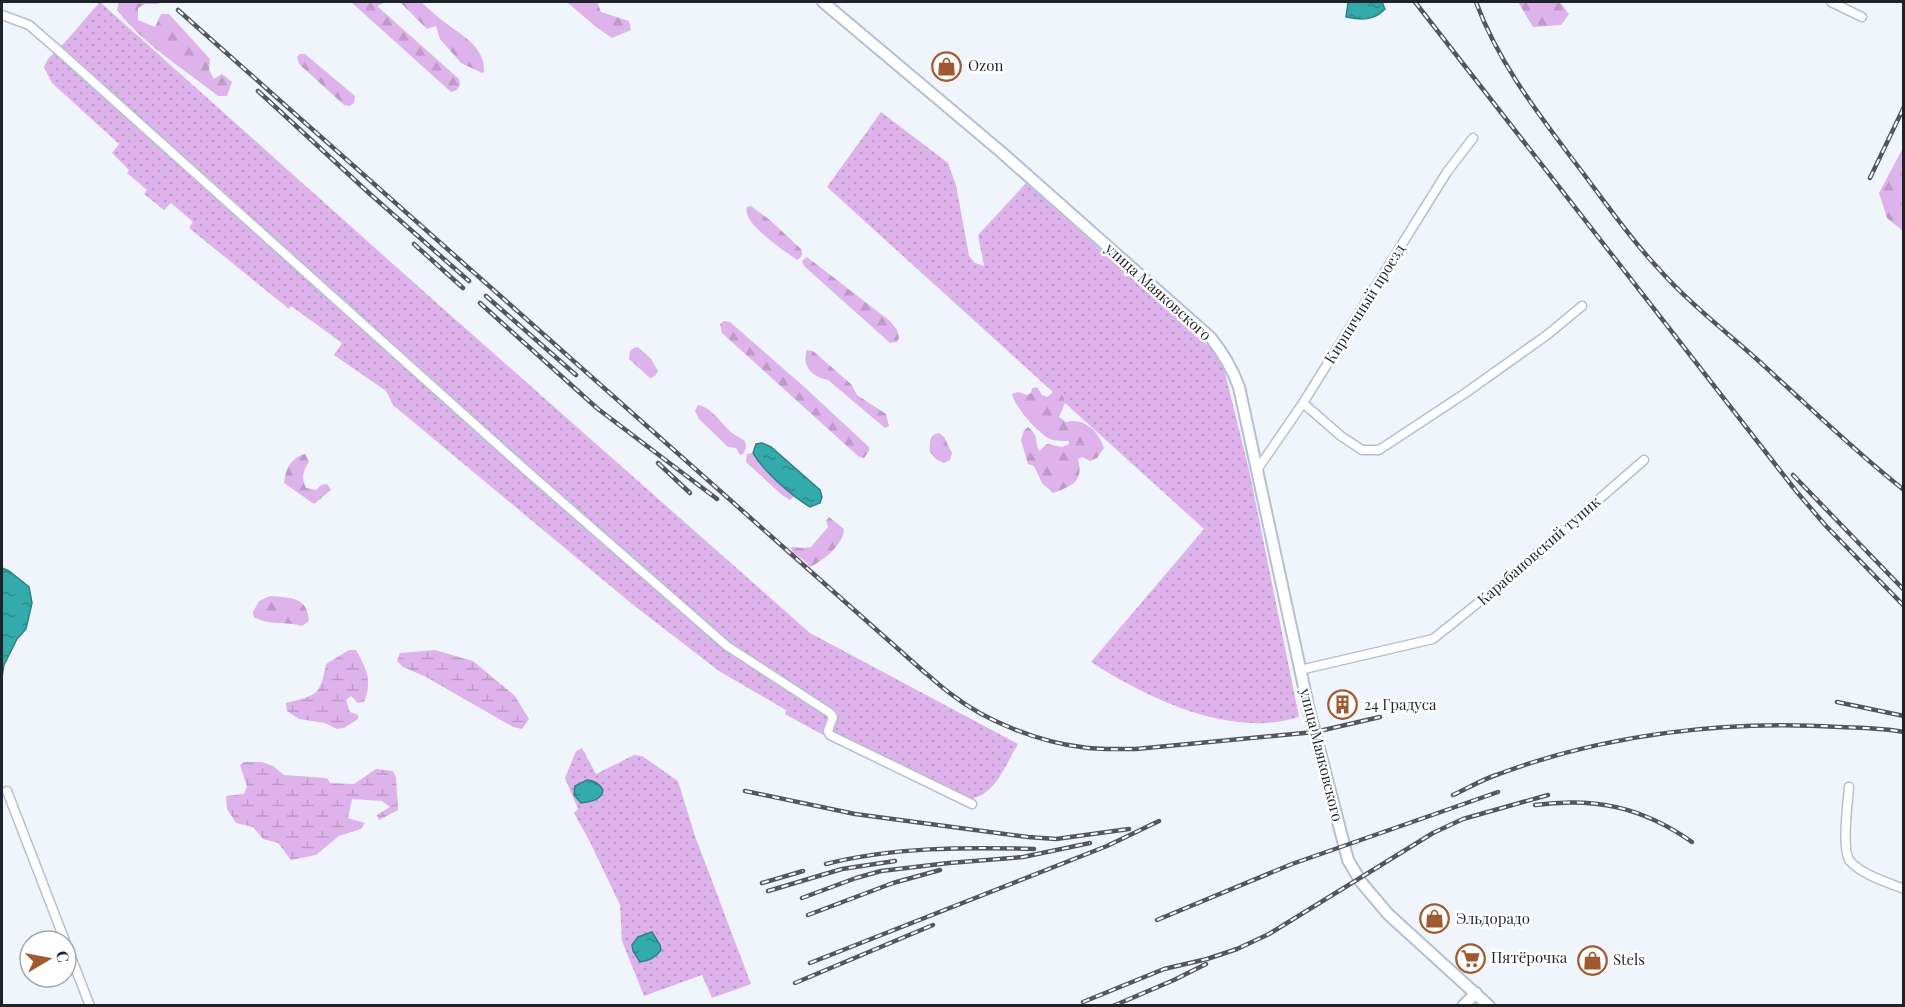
<svg xmlns="http://www.w3.org/2000/svg" width="1905" height="1007" font-family="'Playfair Display',serif">
  <style>
    .green { fill: url(#green-dots) }
    .forest { fill: url(#forest-firs) }
    .wetland { fill: url(#wetland-marsh) }
    .water { fill: url(#water-ripples); stroke: #2d8285; stroke-width: 1.5 }
    .lines { fill: none; stroke-linecap: round; stroke-linejoin: round }
    .street-casing { stroke: #b4c0d1; stroke-width: 11 }
    .secondary-casing { stroke: #b4c0d1; stroke-width: 14 }
    .street { stroke: #fff; stroke-width: 8 }
    .secondary { stroke: #fff; stroke-width: 10 }
    .rail-casing { stroke: #52565d; stroke-width: 4.5 }
    .rail { stroke: #fff; stroke-width: 2; stroke-dasharray: 7; stroke-linecap: butt }
    .labels { text-anchor: middle; stroke-width: 5; stroke-linejoin: round; paint-order: stroke }
    .poi-label { font-size: 15px; fill: #1f232a; stroke: #fff; text-anchor: start }
    .street-label { font-size: 15px; fill: #1f232a; stroke: #fff }
  </style>
  <defs>
    <pattern id="green-dots" width="8" height="8" patternUnits="userSpaceOnUse" patternTransform="scale(1.5)"><rect width="8" height="8" fill="#deb2eb"/><path d="M2 2h.1M6 6h.1" fill="none" stroke="#be99ca" stroke-width="1.8" stroke-linecap="round"/></pattern>
    <pattern id="forest-firs" width="22" height="20" patternUnits="userSpaceOnUse" patternTransform="scale(1.5)"><rect width="22" height="20" fill="#deb2eb"/><path d="M5 1l3.5 6h-7zM16 11l3.5 6h-7z" fill="#be99ca"/></pattern>
    <pattern id="wetland-marsh" width="20" height="14" patternUnits="userSpaceOnUse" patternTransform="scale(1.5)"><rect width="20" height="14" fill="#deb2eb"/><path d="M1 5h8M5 5V1M11 12h8M15 12V8" fill="none" stroke="#be99ca"/></pattern>
    <pattern id="water-ripples" width="26" height="14" patternUnits="userSpaceOnUse" patternTransform="scale(1.5)"><rect width="26" height="14" fill="#33abac"/><path d="M2 4q2-2 4 0t4 0M15 11q2-2 4 0t4 0" fill="none" stroke="#2b8b8c"/></pattern>
  </defs>
  <rect width="100%" height="100%" fill="#f0f5fc"/>
  <!-- green -->
  <g class="green">
    <path d="M100,2L431,298L810,633L1018,744C1005,765 994,800 965,799L837,733L823,735L785,714L786,710L719,671L632,604L393,405L386,391L334,355L342,343L291,306L289,309L189,228L193,222L171,203L164,210L144,194L147,190L127,173L129,170L112,153L119,144L52,83L44,67L48,59L65,42Z"/>
    <path d="M881,112L948,163L956,185L969,256L975,263L984,266L978,235L1026,183L1212,349L1224,369L1249,470L1299,717C1291,719 1284,721 1276,722C1214,730 1142,695 1091,662L1204,529L827,187Z"/>
    <path d="M582,748L596,774L634,755L642,756L678,781L695,836L751,984L712,998L702,975L644,996L622,941L620,905L589,840L574,813L578,809L565,778L576,751Z"/>
  </g>
  <!-- forest -->
  <g class="forest">
    <path d="M119,2H160L158,4H145L138,8V20L155,27L161,14H169L210,59L209,70L214,79L222,74L232,82L227,96H218C184,69 144,45 117,10Z"/>
    <path d="M351,2H386L377,6L459,79L460,85L457,90L451,92Z"/>
    <path d="M400,2H421C428,8 435,15 443,21C461,35 485,46 484,72L482,73L461,63L440,39L436,26L427,29Z"/>
    <path d="M567,2H597L601,12L629,21L631,30L612,38L596,27Z"/>
    <path d="M1518,2H1560L1569,14L1561,25L1533,27Z"/>
    <path d="M300,54H305L355,96L354,103L350,106L344,105L299,64L297,57Z"/>
    <path d="M1903,148L1904,231H1903L1887,218L1879,193Z"/>
    <path d="M751,206L771,221L801,249C803,254 802,257 797,260C785,251 741,223 747,207Z"/>
    <path d="M807,257L890,321L897,330L899,338L897,342L890,343L804,266L802,261Z"/>
    <path d="M724,321L730,322L801,384L869,447V451L864,458L859,457L722,333L720,324Z"/>
    <path d="M638,347L651,359L658,371L655,376L650,378L629,359L630,351L634,348Z"/>
    <path d="M807,350L813,351L852,385L857,395L886,414L889,426L885,428L828,380C813,377 801,367 807,350Z"/>
    <path d="M1037,387L1042,395L1047,397L1056,390L1063,396L1065,403L1059,417L1066,422C1084,417 1099,432 1104,448L1097,458L1090,461L1082,457L1078,459C1084,482 1072,486 1053,493L1042,483L1034,466L1028,464L1021,440L1024,430L1028,427C1040,437 1034,441 1039,451L1047,444L1062,447L1069,444V441C1064,441 1055,441 1050,439C1038,433 1014,406 1012,394L1018,392L1027,395L1031,393L1032,388Z"/>
    <path d="M698,405C712,407 722,425 732,433C736,436 741,438 745,441L746,448L743,454L740,455L736,448L728,447L699,419L695,411Z"/>
    <path d="M939,433L944,437L952,453L950,460L944,463L937,460L930,452C930,443 928,435 939,433Z"/>
    <path d="M751,453L759,458L795,496L790,500L782,495L746,462L747,454Z"/>
    <path d="M305,454L309,462C303,471 301,477 306,488L316,490L321,485L327,484L331,490L314,504L284,483C286,469 290,458 305,454Z"/>
    <path d="M829,517L844,529C844,544 823,561 810,567L805,561L793,553L791,547L804,548L811,547L828,527L826,520Z"/>
    <path d="M270,596C291,598 307,596 309,621L302,626C286,621 269,626 254,617L253,612L259,601Z"/>
  </g>
  <!-- wetland -->
  <g class="wetland">
    <path d="M349,650H356C366,667 373,683 364,702L358,703L351,696L346,700L350,712L358,715V719L344,728L337,729L325,723L299,719L287,711L286,703C316,695 320,697 326,664Z"/>
    <path d="M435,650L473,661L515,696L529,719L522,729L513,727L426,677L403,667L397,661L400,653Z"/>
    <path d="M244,762H262L273,766L284,775L327,778L330,783L354,784L376,769L393,771L396,777L398,810L379,820L377,815L390,807L382,801L352,799L348,818L365,823L361,829L339,836L316,855L291,860L278,843L263,839L253,827L236,823L227,809L226,796L244,794L247,787L240,765Z"/>
  </g>
  <!-- water -->
  <g class="water">
    <path d="M1347,2H1382L1385,9C1374,21 1361,20 1346,17L1348,3Z"/>
    <path d="M762,443L771,447L820,490L822,497L820,503L810,507C791,495 764,472 753,453L756,444Z"/>
    <path d="M2,568L9,571L29,587L32,603L26,629L17,639L4,665L2,677Z"/>
    <path d="M587,780C593,780 600,784 603,790C602,800 590,802 581,803L574,795L575,786Z"/>
    <path d="M652,932L660,945L661,950C656,957 649,961 640,962L633,951L632,945L638,937Z"/>
  </g>
  <g class="lines">
    <defs>
      <g id="street">
        <path d="M1831,2L1862,17"/>
        <path d="M2,15L29,25L59,51L528,472L727,646L830,713L833,717L828,731L830,735L972,804"/>
        <path d="M1303,403L1341,436L1362,450H1379L1464,394L1547,335L1582,306"/>
        <path d="M1257,470L1303,403L1447,172L1473,138"/>
        <path d="M1300,670L1433,639L1503,583L1644,460"/>
        <path d="M1849,787C1848,801 1841,851 1850,861C1862,875 1887,882 1904,889"/>
        <path d="M7,791L65,941"/>
        <path d="M66,944L90,1006"/>
      </g>
      <g id="secondary">
        <path d="M823,2L1000,151L1211,338C1223,353 1232,368 1239,387L1309,710L1348,860L1361,882L1388,914L1489,1006"/>
        <path d="M1463,1006L1476,993"/>
      </g>
    </defs>
    <!-- street casing -->
    <use href="#street" class="street-casing"/>
    <!-- secondary casing -->
    <use href="#secondary" class="secondary-casing"/>
    <!-- street -->
    <use href="#street" class="street"/>
    <!-- secondary -->
    <use href="#secondary" class="secondary"/>
    <defs>
      <g id="rail">
        <path d="M1415,2L1796,491L1826,526L1904,606"/>
        <path d="M1476,2C1497,59 1533,107 1570,156C1599,193 1625,233 1657,267C1692,307 1736,339 1774,375C1817,414 1858,454 1904,490"/>
        <path d="M178,10L923,671C932,678 941,687 951,694C985,721 1039,742 1081,747C1099,750 1118,749 1136,749L1315,732L1380,717"/>
        <path d="M258,91L370,194L469,281"/>
        <path d="M1870,178L1904,107"/>
        <path d="M414,244L463,288"/>
        <path d="M486,296L576,375"/>
        <path d="M480,303L598,409L717,499"/>
        <path d="M658,463L690,493"/>
        <path d="M1793,475L1904,590"/>
        <path d="M1837,702L1904,716"/>
        <path d="M745,791L855,814L1028,837L1056,839L1129,829"/>
        <path d="M1453,795C1468,788 1483,779 1499,774C1606,734 1726,720 1840,727C1861,728 1882,728 1904,732"/>
        <path d="M1535,805C1595,797 1642,807 1692,842"/>
        <path d="M826,864C893,847 965,847 1034,849"/>
        <path d="M762,883L803,871"/>
        <path d="M768,891L842,869L895,861"/>
        <path d="M802,898L856,878L881,871L949,863L1023,857L1090,843"/>
        <path d="M808,915L893,883L940,870"/>
        <path d="M1157,920L1292,864L1498,792"/>
        <path d="M810,963L1107,846L1159,821"/>
        <path d="M795,983L933,925"/>
        <path d="M1083,1002L1164,969L1207,959L1237,949L1269,934L1433,833L1463,819L1548,795"/>
        <path d="M1113,1006L1174,980L1206,964"/>
      </g>
    </defs>
    <!-- rail casing -->
    <use href="#rail" class="rail-casing"/>
    <!-- rail -->
    <use href="#rail" class="rail"/>
  </g>
  <!-- icons -->
  <defs>
    <symbol id="shop-ring" viewBox="-11 -11 22 22"><circle r="9.5" fill="#fff" stroke="#a05a2f" stroke-width="1.5"/><path d="M-5-2.5h2.3a2.7 3.5 0 0 1 5.4 0H5L5.5 6h-11ZM-1.5-2.5h3a1.5 2.3 0 0 0-3 0Z" fill="#a05a2f"/></symbol>
    <symbol id="building-ring" viewBox="-11 -11 22 22"><circle r="9.5" fill="#fff" stroke="#a05a2f" stroke-width="1.5"/><path d="M-4-6H4V6H1V3H-1V6H-4ZM-2.5-4.3h1.7v1.8h-1.7ZM.8-4.3h1.7v1.8H.8ZM-2.5-1h1.7V.8h-1.7ZM.8-1h1.7V.8H.8Z" fill="#a05a2f"/></symbol>
    <symbol id="supermarket-ring" viewBox="-11 -11 22 22"><circle r="9.5" fill="#fff" stroke="#a05a2f" stroke-width="1.5"/><path d="M-6-5.5h2.5l.6 2H6L4.5 2H-2.5L-4.4-4H-6ZM-1.5 3.2a1.3 1.3 0 1 0 .1 0ZM3 3.2a1.3 1.3 0 1 0 .1 0Z" fill="#a05a2f"/></symbol>
  </defs>
  <g fill-rule="evenodd">
    <use href="#shop-ring" x="930" y="50" width="33" height="33"/>
    <use href="#building-ring" x="1326" y="688" width="33" height="33"/>
    <use href="#shop-ring" x="1418" y="902" width="33" height="33"/>
    <use href="#supermarket-ring" x="1454" y="942" width="33" height="33"/>
    <use href="#shop-ring" x="1576" y="944" width="33" height="33"/>
  </g>
  <g class="labels">
    <!-- poi labels -->
    <g class="poi-label">
      <text x="968" y="71">Ozon</text>
      <text x="1364" y="710">24 Градуса</text>
      <text x="1456" y="924">Эльдорадо</text>
      <text x="1491" y="963">Пятёрочка</text>
      <text x="1613" y="965">Stels</text>
    </g>
    <!-- street labels -->
    <g class="street-label">
      <text transform="translate(1158 292) rotate(42)" y="5">улица Маяковского</text>
      <text transform="translate(1365 304) rotate(-58)" y="5">Кирпичный проезд</text>
      <text transform="translate(1539 551) rotate(-41)" y="5">Карабановский тупик</text>
      <text transform="translate(1321 755) rotate(76)" y="5">улица Маяковского</text>
    </g>
  </g>
  <!-- border -->
  <rect width="1905" height="1007" fill="none" stroke="#1f232a" stroke-width="6"/>
  <!-- north arrow -->
  <g transform="translate(48 959) rotate(80)"><circle r="28" fill="#ffffff" stroke="#a5a7aa" stroke-width="1.5"/>
  <path d="M0-4.5L10 22L0 15L-10 22Z" fill="#a05a2f"/>
  <text y="-9" font-size="16" font-weight="bold" text-anchor="middle" fill="#1f232a">С</text>
  </g>
</svg>
